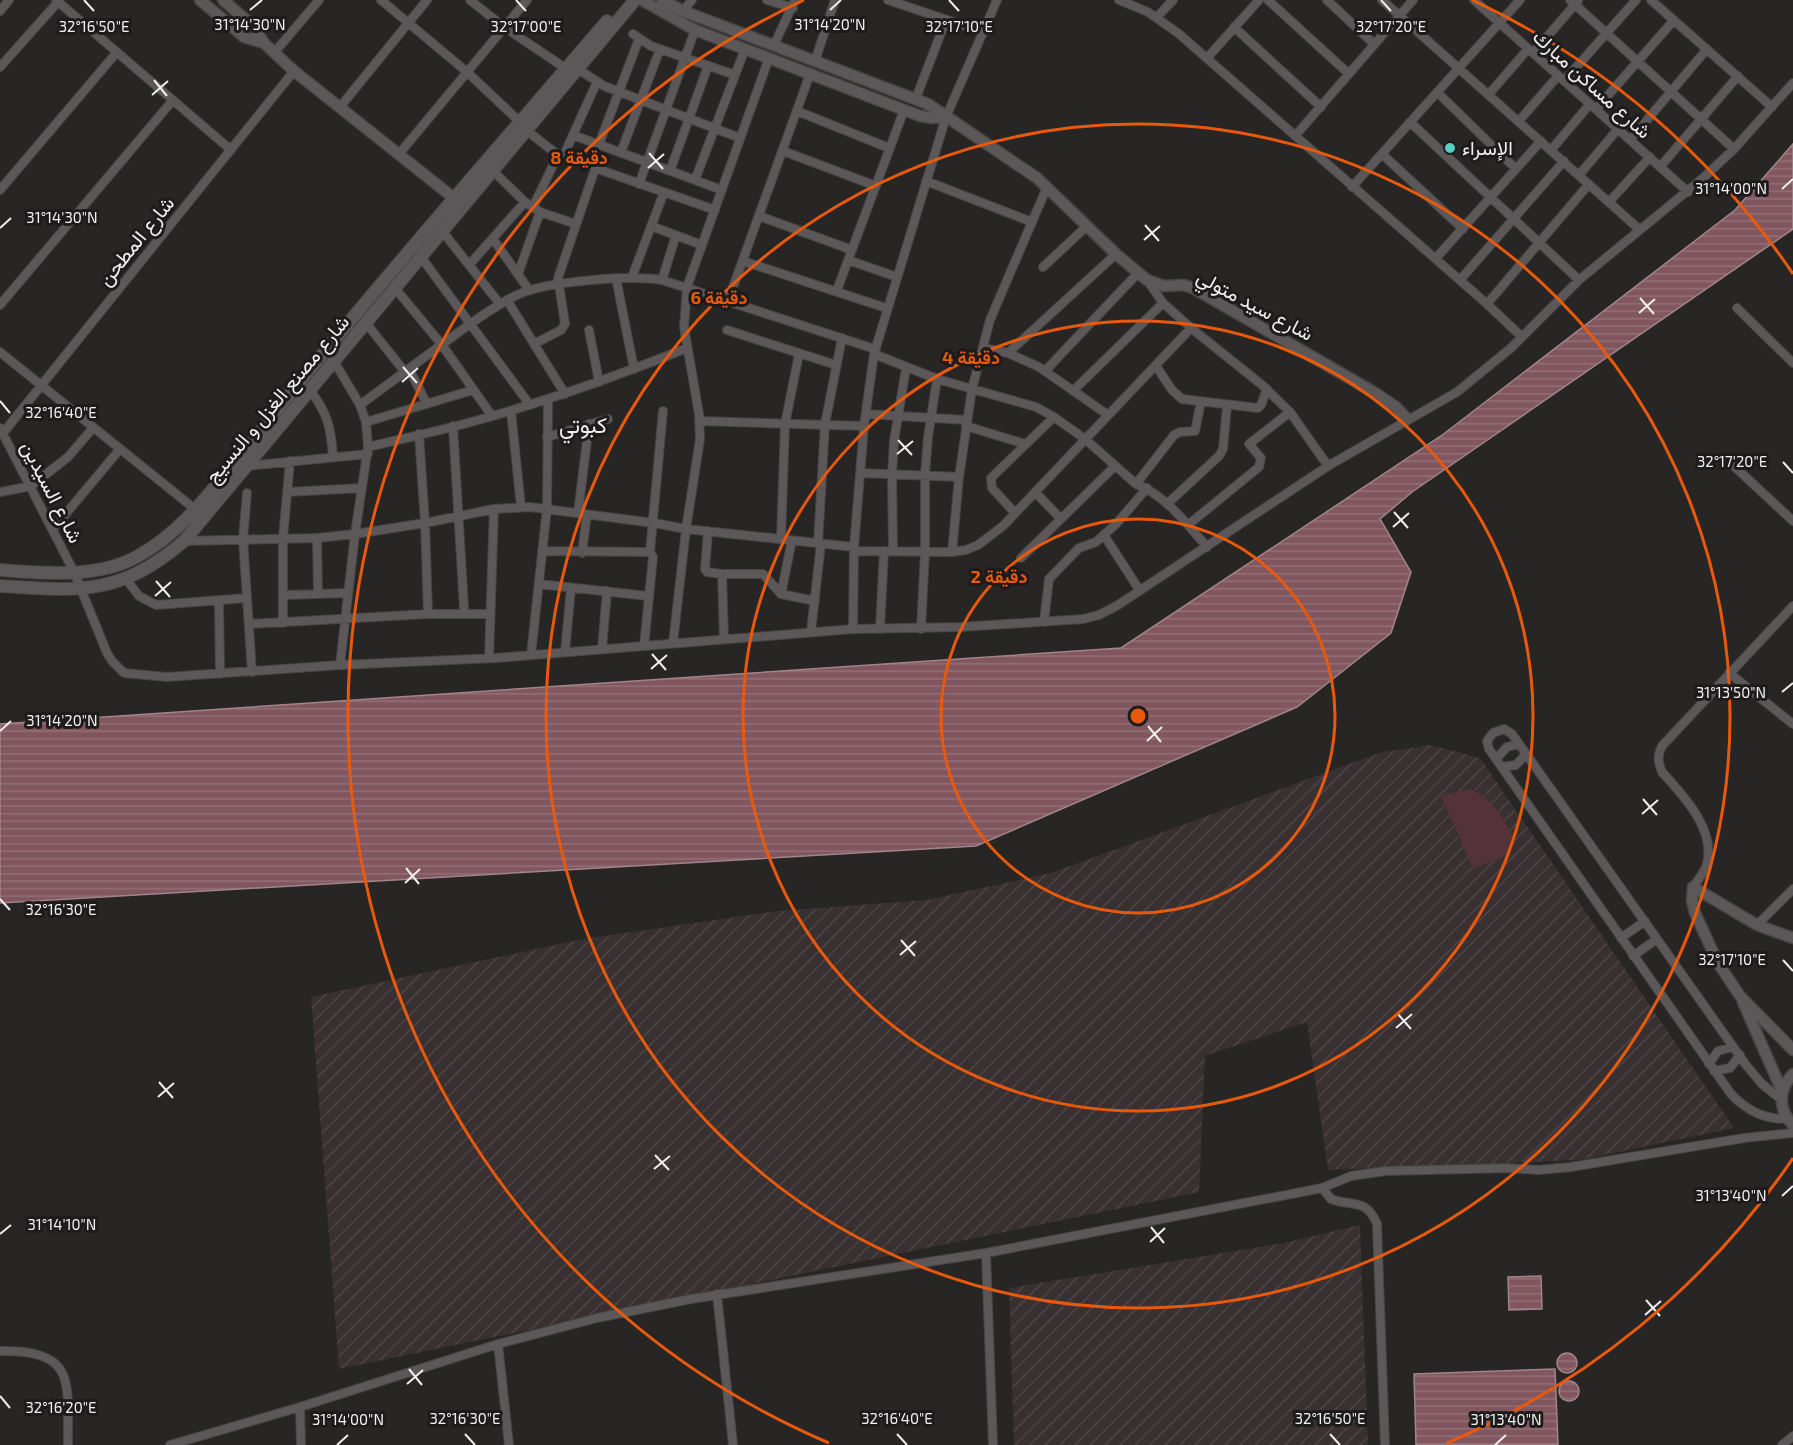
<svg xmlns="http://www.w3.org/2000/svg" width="1793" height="1445" viewBox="0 0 1793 1445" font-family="'Exo 2',Vazirmatn,sans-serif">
<defs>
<pattern id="industrial-furrows" width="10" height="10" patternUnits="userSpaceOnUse" patternTransform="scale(1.5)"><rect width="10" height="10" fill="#393031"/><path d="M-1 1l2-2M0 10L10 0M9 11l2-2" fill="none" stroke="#4c4445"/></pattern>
<pattern id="water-rules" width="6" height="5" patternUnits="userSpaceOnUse" patternTransform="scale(1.5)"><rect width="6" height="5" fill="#81565f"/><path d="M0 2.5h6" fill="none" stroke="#936f76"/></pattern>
</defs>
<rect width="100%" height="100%" fill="#282525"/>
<path fill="url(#industrial-furrows)" d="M1431,745L1480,758L1734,1128L1580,1160L1328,1170L1307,1022L1205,1056L1199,1192L339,1369L311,997L583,939L777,911L927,900L1051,873L1382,752Z
M1360,1225L1368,1445H1014L1009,1288L1284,1243Z"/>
<path fill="#543239" d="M1469,789C1491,795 1505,821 1515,840C1510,860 1489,862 1473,868L1441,796Z"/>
<path fill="url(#water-rules)" stroke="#a2848a" stroke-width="1.5" d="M1793,144V229L1412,492L1380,519L1411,572L1391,633L1297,707L976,846L0,903V724L1121,648L1441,436L1735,210Z
M1541,1276L1542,1309L1509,1310L1508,1277Z
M1557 1363a10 10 0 1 1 20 0a10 10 0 1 1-20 0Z
M1555,1369L1558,1445H1416L1414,1374Z
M1559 1391a10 10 0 1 1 20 0a10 10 0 1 1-20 0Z"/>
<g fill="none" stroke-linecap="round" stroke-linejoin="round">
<defs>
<path id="minor" d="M56,0L231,150
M381,0L467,72L521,123
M470,0L504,27L568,70
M767,0L793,8
M888,0L983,32
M1119,0L1148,12L1178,33L1487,304L1522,337
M1268,0L1349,74
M1327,0L1374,44
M1382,0L1640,230
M1474,0L1688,192
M1570,0L1734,149
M1651,0L1772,107
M0,11L9,0
M683,11L692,0
M1157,17L1173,0
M1234,27L1321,107
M633,34L651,46L735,75
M774,45L795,0
M274,53L319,0
M1533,53L1578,1
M1208,57L1259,0
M815,61L835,0
M0,67L58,2
M578,69L604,86L740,138
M1564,81L1636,0
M1437,92L1516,169
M1489,94L1528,49
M916,98L946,20
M340,107L427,0
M1596,109L1674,20
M797,111L889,148
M1519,121L1558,76
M1410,122L1579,280
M526,130L558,155L715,210
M573,135L722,190
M1295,136L1413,0
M1630,140L1707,49
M599,144L639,39
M1551,150L1590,104
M783,151L876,186
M621,152L660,49
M399,154L527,0
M1382,154L1463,229
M563,157L597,82
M1660,167L1738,76
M493,171L525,202L540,212L576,224
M670,171L708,66
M1579,175L1618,129
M695,180L745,49
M926,181L1032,222
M639,184L695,30
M1352,187L1520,0
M0,190L117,52
M1609,202L1650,157
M533,207L558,155
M759,216L852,250
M651,226L702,245
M442,231L500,304
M493,239L529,290
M421,257L530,405
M1436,258L1541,141
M848,260L897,277
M743,261L886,308
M469,265L525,202
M1043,267L1087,226
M518,274L540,212
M632,277L664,192
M616,278L634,369
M662,280L676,235
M1147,280L1163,303L1191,328L1262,385L1290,412L1328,466
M1460,280L1564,161
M395,288L442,345L492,416
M837,290L904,110
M507,300L565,394
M728,301L810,74
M1487,304L1589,184
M0,305L173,100
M1737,308L1793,363
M366,323L405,372
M589,330L599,382
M727,330L836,365
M534,344L561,330L565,324L558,278L595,169
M983,348L1008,353L1039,367L1108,415
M0,352L196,510
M1008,353L1116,254
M874,354L937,379L1036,407L1054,417L1085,439L1136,484C1165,495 1187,524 1207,547
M334,361L360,405L366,422L368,447L355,534L340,665
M1156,366L1172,390L1182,399L1258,408L1261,405L1267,389
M409,369L427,404
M1045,371L1138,273
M310,390C328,414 331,428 333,457
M1073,391L1163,303
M360,405C387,385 414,365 441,345C465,328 490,308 517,295C547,281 629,275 662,280L875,349
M511,411L521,507
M866,414L967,420
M699,421L864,426
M366,422L473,390
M453,426L464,608
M966,426L1025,444
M0,428L74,572L107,653L112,661L124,673L167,677L340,665L496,658L853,629L961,627L1083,619L1099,615L1118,605L1328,466L1457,392L1511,348L1579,280L1703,178L1734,149L1793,83
M3,433L294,71
M419,434L425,523L428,614
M547,437L608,419
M368,447C404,438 440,431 475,421C547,401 617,376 687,348
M246,466L368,454
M1735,467L1793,521
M860,473L959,477
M1136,484L1174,435L1180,432L1195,431L1201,402
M0,492L31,486L68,457L93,428
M287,492L362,488
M1035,492L1060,518
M247,493L243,539L252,672
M1167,504L1219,456L1223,449L1227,406
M578,513L589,424
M1015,513L992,488L991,478L1054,417
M1188,525L1259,467L1261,458L1249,444L1290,412
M53,529L120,449
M708,531L705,569L707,572L722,574H763L781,594L815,601
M1104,535L1140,591
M317,538L318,594
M781,539L785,424L799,354
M184,541L317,538L355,534L425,523L494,509L530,507L654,523L686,529L854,547
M818,543L825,424L842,338
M542,551L650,552
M854,551L952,552L966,550L978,545L1003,526L1191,328
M893,551L892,474L894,441L906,368
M952,552L959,477L972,389L990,320L1047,187
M582,553L587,514
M1021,558L1115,466
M722,574L724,639
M126,579L139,596L156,605L247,598
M539,584L648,596
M781,594L792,540
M283,595L348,593
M219,600L220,674
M1044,622L1049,579L1079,548L1096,542L1117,523L1147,488
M283,623V538L290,461
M249,624L428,614H489
M853,629L854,547L864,426L874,354L946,117L997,0
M880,629L884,551
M921,629L925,552V475L928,437L937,379
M811,632L821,543
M673,643L686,529L700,439L699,414L684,327L687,287L769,58
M644,646L653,557L650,552L663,411
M602,649L607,591
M565,652L571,588
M531,655L547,508L548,400
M489,658L494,509
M1729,673L1793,724
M1496,759L1507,747L1519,744
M1502,767L1516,765L1526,754
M1693,887C1697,881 1703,874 1706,867C1718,832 1684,796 1662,772C1658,762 1657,756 1662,746L1793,606
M1757,925L1793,889
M1621,938L1645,921
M1633,956L1657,939
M1709,1064L1718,1051L1733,1047
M1714,1071L1730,1068L1740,1055
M1781,1099L1762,1084L1746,1065L1512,734L1504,729L1493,733L1487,741L1489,749L1731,1094C1747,1111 1764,1119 1787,1119
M1322,1188L1331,1199C1351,1207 1366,1197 1377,1224L1385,1445
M986,1253L993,1445
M717,1294L733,1445
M498,1344L509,1445
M0,1351C78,1350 67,1383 68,1445
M300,1407L301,1445
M170,1445L300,1407L498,1344L597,1318L691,1299L986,1253L1322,1188L1351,1176L1385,1171L1507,1168L1538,1170L1571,1167L1744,1138L1793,1133
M1782,1445L1793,1436"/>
<path id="tertiary" d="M200,0L244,37L264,43
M223,0L253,26L264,43L294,71L455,199
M642,0L695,30L920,116L933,118L946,117
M662,0L683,11L928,104L1037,178L1116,254L1147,280L1164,286L1184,285L1193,288L1377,394L1396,407L1407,419
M1793,938L1757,925L1693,887L1692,900L1695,913L1718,963L1740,996L1793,1050
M1743,1002L1782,1091
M1793,1074C1778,1090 1778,1109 1793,1125"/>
<path id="secondary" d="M0,570C44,573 98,579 138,556C180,533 208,495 238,459C265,425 293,390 321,356C414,243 511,133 607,21
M0,586C79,591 120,596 184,541L635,0"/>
</defs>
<use href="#minor" stroke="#474444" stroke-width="10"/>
<use href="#tertiary" stroke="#474444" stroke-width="13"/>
<use href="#secondary" stroke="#474444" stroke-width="14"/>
<use href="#minor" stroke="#5c5859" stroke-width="8"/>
<use href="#tertiary" stroke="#5c5859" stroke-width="10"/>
<use href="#secondary" stroke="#5c5859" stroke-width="12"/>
</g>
<path fill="none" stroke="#f0eeee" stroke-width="2" d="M84,0L94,11M516,0L526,11M949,0L959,11M1381,0L1391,11M250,10L262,0M830,10L841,0M154,80L167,96M152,95L168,81M649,153L663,169M648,168L664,154M1782,189L1793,179M1145,225L1159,241M0,228L11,218M1144,240L1160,226M1640,298L1654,314M1639,313L1655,299M403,367L417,383M402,382L418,368M0,401L10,413M898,440L912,455M897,454L913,441M1783,462L1793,473M1394,512L1408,528M1393,527L1409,513M156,581L170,597M155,596L171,582M652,654L666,670M651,669L667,655M1782,692L1793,683M1148,726L1161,742M0,731L11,721M1147,741L1162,727M1643,799L1657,815M1642,814L1658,800M406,868L419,884M405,883L420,869M0,899L10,910M901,940L915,956M900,955L916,941M1783,960L1793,971M1397,1013L1411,1029M1396,1028L1412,1014M159,1082L173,1098M158,1097L174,1083M655,1155L669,1170M654,1169L670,1156M1782,1196L1793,1186M1151,1227L1164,1243M0,1234L11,1225M1150,1242L1165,1228M1646,1300L1660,1316M1645,1315L1661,1301M409,1369L422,1385M407,1384L423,1370M0,1396L10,1408M465,1434L475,1445M897,1434L907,1445M1330,1434L1340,1445M337,1445L348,1435M1495,1445L1506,1435"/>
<g fill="none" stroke="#e8590c" stroke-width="3">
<circle cx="1138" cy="716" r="197"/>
<circle cx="1138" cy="716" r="395"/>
<circle cx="1138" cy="716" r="592"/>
<path d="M1793 1158A790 790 0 0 1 1447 1443M829 1443A790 790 0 0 1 804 0M1472 0A790 790 0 0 1 1793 274"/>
</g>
<circle fill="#57cec2" stroke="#1e1b1c" stroke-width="2" cx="1450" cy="148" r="6"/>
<g text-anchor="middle" stroke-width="6" stroke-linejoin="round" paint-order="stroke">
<g font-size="20" fill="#f0eeee" stroke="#1e1b1c">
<text transform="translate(1592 84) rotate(42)" y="7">شارع مساكن مبارك</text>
<text transform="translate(136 241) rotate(-51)" y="7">شارع المطحن</text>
<text transform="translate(1255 305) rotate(28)" y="7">شارع سيد متولي</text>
<text transform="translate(277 399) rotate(-50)" y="7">شارع مصنع الغزل و النسيج</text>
<text transform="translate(52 492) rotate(63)" y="7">شارع السيدين</text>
</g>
<g font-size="20" fill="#f0eeee" stroke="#1e1b1c" text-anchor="start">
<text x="1462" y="155">الإسراء</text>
</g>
<g font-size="22" fill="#f0eeee" stroke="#1e1b1c">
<text x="583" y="433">كبوتي</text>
</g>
</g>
<g font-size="15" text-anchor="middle" fill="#f0eeee" stroke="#1e1b1c" stroke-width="6" stroke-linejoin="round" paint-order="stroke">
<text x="250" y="30">31°14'30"N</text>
<text x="830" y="30">31°14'20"N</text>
<text x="959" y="32">32°17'10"E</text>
<text x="94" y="32">32°16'50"E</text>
<text x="526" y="32">32°17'00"E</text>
<text x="1391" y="32">32°17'20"E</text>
<text x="1731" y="194">31°14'00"N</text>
<text x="62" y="223">31°14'30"N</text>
<text x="61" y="418">32°16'40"E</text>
<text x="1732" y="467">32°17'20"E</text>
<text x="1731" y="698">31°13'50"N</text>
<text x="62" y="726">31°14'20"N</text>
<text x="61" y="915">32°16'30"E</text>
<text x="1732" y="965">32°17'10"E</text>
<text x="1731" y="1201">31°13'40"N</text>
<text x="62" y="1230">31°14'10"N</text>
<text x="61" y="1413">32°16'20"E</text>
<text x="465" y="1424">32°16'30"E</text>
<text x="897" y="1424">32°16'40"E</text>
<text x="1330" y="1424">32°16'50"E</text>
<text x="348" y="1425">31°14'00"N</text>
<text x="1506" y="1425">31°13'40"N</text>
</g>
<circle cx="1138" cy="716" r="9" fill="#e8590c" stroke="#1e1b1c" stroke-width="3"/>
<g font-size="18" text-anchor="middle" font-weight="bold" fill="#e8590c" stroke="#1e1b1c" stroke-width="6" stroke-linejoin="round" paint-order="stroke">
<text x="579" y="164">8 دقيقة</text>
<text x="719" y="304">6 دقيقة</text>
<text x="971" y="364">4 دقيقة</text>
<text x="999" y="583">2 دقيقة</text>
</g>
</svg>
